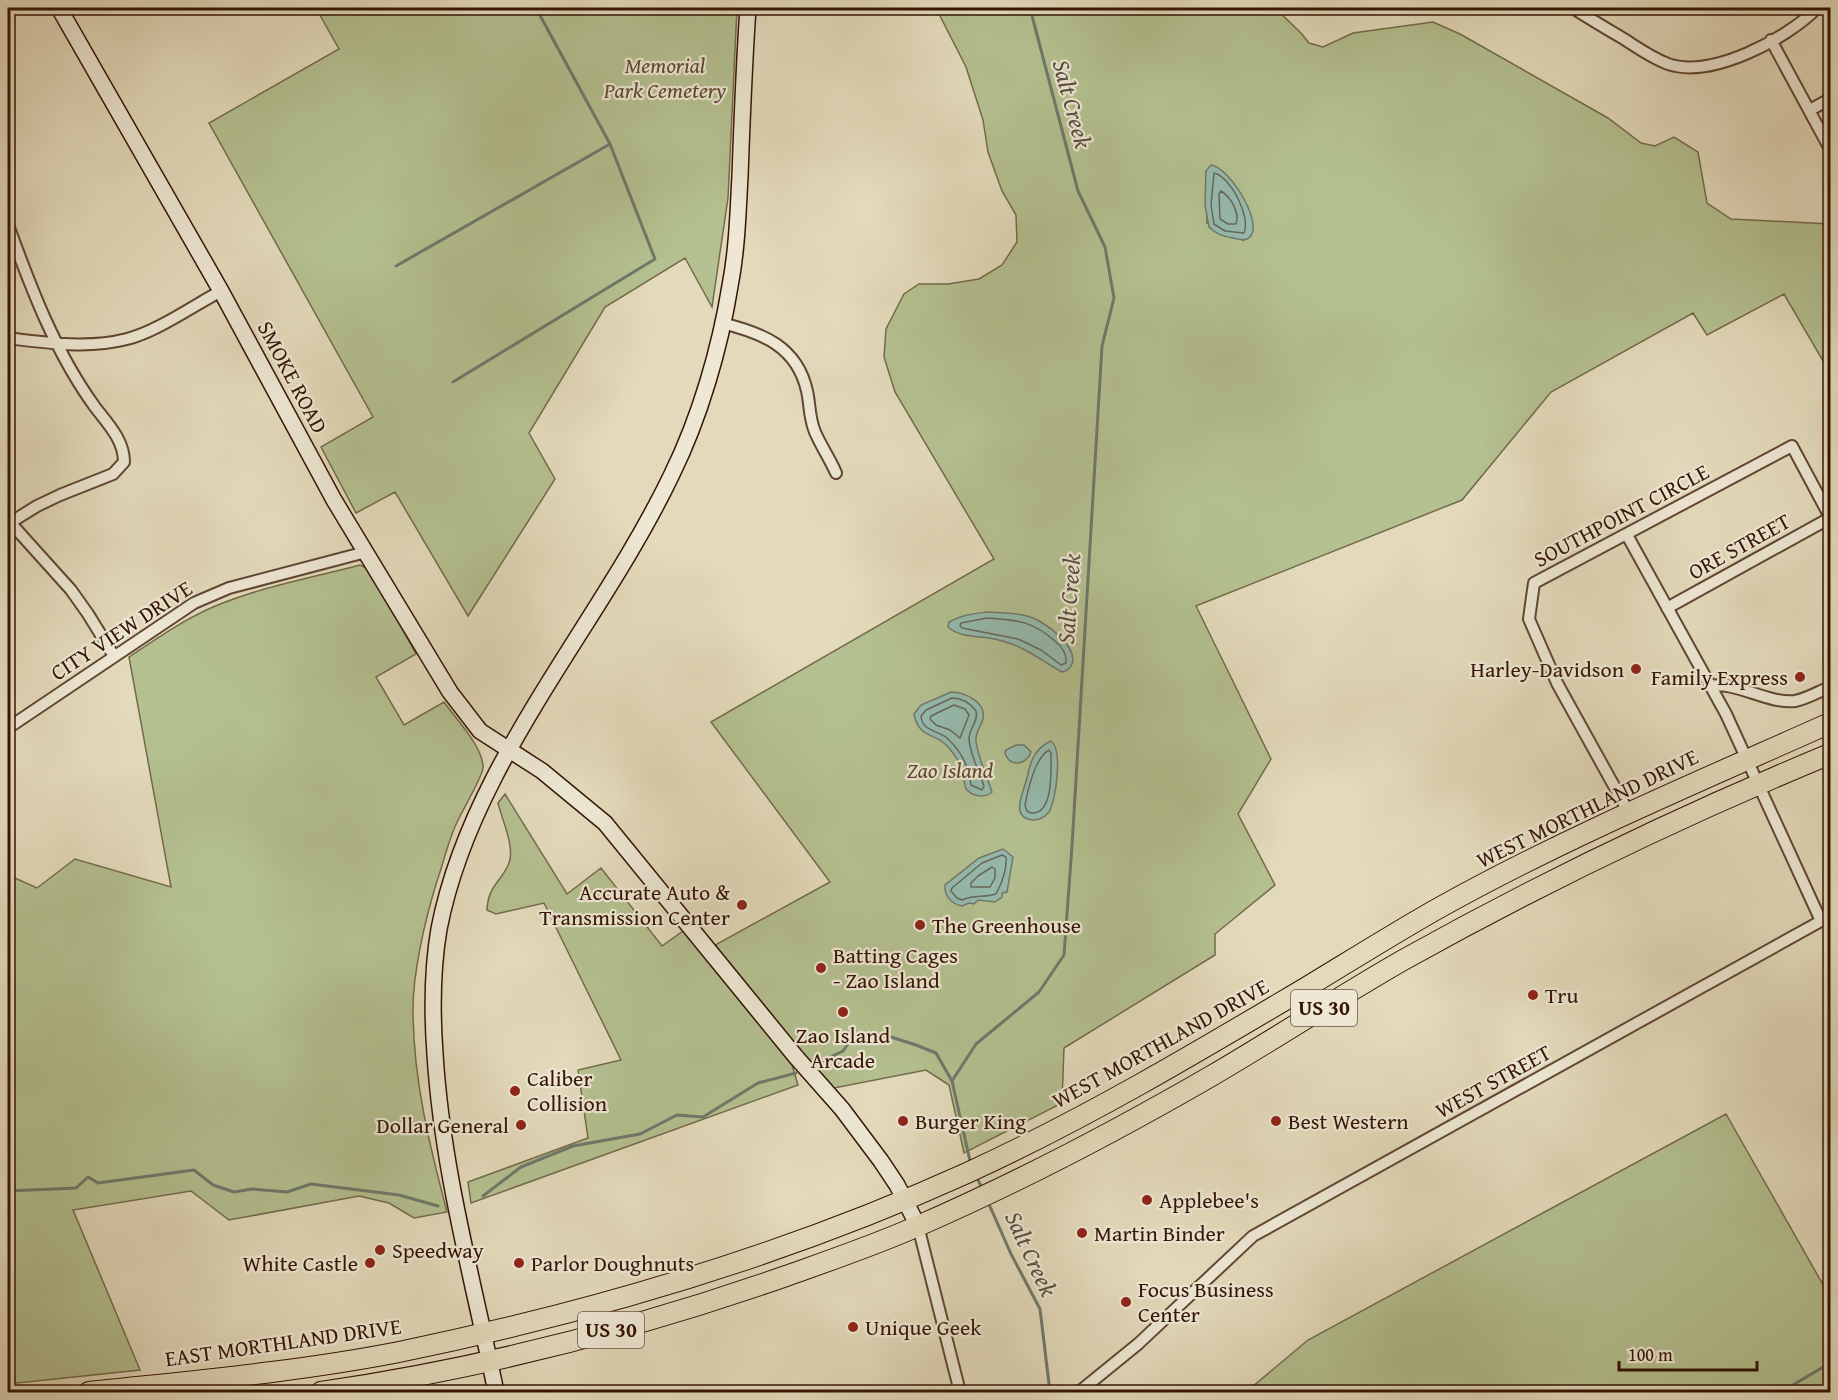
<svg xmlns="http://www.w3.org/2000/svg" width="1838" height="1400" viewBox="0 0 1838 1400" font-family="'Gentium Book Plus',serif">
<rect width="100%" height="100%" fill="#e3dabb"/>
<filter id="stains"><feTurbulence type="fractalNoise" baseFrequency=".00333" numOctaves="4"/><feColorMatrix values="0 0 0 0 .2 0 0 0 0 .09 0 0 0 0 .02 0 0 0 .5 -.17"/></filter>
<radialGradient id="worn" r=".72"><stop offset=".6" stop-color="#630" stop-opacity="0"/><stop offset="1" stop-color="#630" stop-opacity=".3"/></radialGradient>
<path fill="#b4c090" stroke="#746a4a" stroke-width="1.5" fill-rule="evenodd" d="M316,8H737L728,198L712,307L685,258L605,307L529,433L555,479L468,616L395,492L356,513L321,447L373,417L209,123L339,49Z
M936,8H1275L1301,33L1309,43L1323,47L1353,33L1433,22L1460,34L1608,118L1641,143L1655,146L1674,137L1698,152L1707,203L1731,219L1830,224V373L1784,294L1707,335L1693,313L1551,392L1462,500L1196,606L1271,759L1238,814L1275,885L1215,934V955L1064,1048L1062,1103L964,1153L949,1085L926,1070L829,1089L715,948L717,944L830,882L711,722L994,559L895,392L884,357L886,329L904,294L919,284H948L979,279L1002,265L1017,242L1016,215L1002,191L988,152L983,120L966,67ZM1206,171L1243,240L1207,223Z
M360,565L369,569L416,654L376,677L404,725L444,702C456,719 484,748 483,768C482,779 459,815 454,829C447,846 443,864 437,881C425,920 412,975 413,1015C414,1083 430,1147 447,1212L414,1218L389,1203L359,1196L229,1220L191,1191L73,1210L140,1370L8,1384V875L37,888L75,859L171,887L129,657C156,639 183,620 213,607C260,587 311,578 360,565Z
M505,794L567,894L601,868L662,946L683,931L792,1065L798,1085L471,1203L468,1182L588,1138L578,1070L621,1060L544,903L496,914L487,910C488,885 501,883 509,863C515,847 502,820 498,803Z
M1726,1114L1830,1297V1392H1246L1308,1340Z"/>
<path fill="#95bbaf" stroke="#6f786b" stroke-width="1.5" d="M1211,165C1230,167 1268,229 1247,239C1242,241 1238,239 1233,238C1224,237 1216,234 1209,227L1205,205L1206,171Z
M987,612C1001,613 1016,612 1030,617C1044,621 1078,646 1072,664C1070,669 1067,671 1062,672C1036,657 1020,643 989,638C975,636 959,637 948,627L949,622C961,615 973,614 987,612Z
M951,692C964,692 987,702 983,719C981,727 975,732 976,741C978,758 987,776 992,792C985,798 974,797 967,790C963,785 965,778 963,772C961,764 954,754 949,748C937,732 919,740 914,714L921,705Z
M1051,741C1063,750 1056,800 1049,812C1045,817 1039,820 1033,820C1009,818 1024,791 1027,778C1030,762 1035,748 1051,741Z
M1016,745H1024L1031,752C1026,765 1010,768 1005,753L1006,750Z
M1003,849L1013,857L1007,892L1002,893V897L995,902L978,900L974,904L969,903L962,906C952,904 944,896 945,885L979,858Z"/>
<g fill="none" stroke-linecap="round" stroke-linejoin="round">
<path stroke="#65685a" stroke-width="1.5" d="M1214,173C1231,177 1251,217 1244,233L1225,231L1214,224L1211,205Z
M1221,191C1231,197 1240,213 1236,224H1228L1220,219L1219,194Z
M987,618C1018,620 1033,621 1056,642C1063,648 1067,654 1066,663L1061,665L1041,650L1018,639L962,628L960,626L961,623Z
M952,698C962,698 970,703 976,711C979,721 969,728 969,739C970,754 979,772 984,786L982,790L971,785C969,768 961,751 948,739C939,730 922,732 921,716L926,710Z
M954,705L965,709L969,715L960,738L950,730L936,725L930,719L931,716Z
M1049,750L1051,753C1051,769 1054,815 1031,813L1027,811L1025,805C1028,789 1035,758 1049,750Z
M1002,855L1006,857C1007,870 1002,883 996,894C984,898 974,894 962,900L957,898L951,891L952,888L982,863Z
M992,867L995,869V878L990,887H971V883L978,876Z"/>
<path stroke="#6f786b" stroke-width="3" d="M396,266L610,144
M453,382L655,259L610,144L536,8
M820,1062L843,1051L854,1035L870,1033L891,1037L916,1045L936,1053L952,1081
M970,1161L952,1081L976,1044L1039,992L1064,955L1072,846L1102,346L1114,298L1105,247L1078,191L1030,8
M977,1178L981,1186
M8,1191L76,1188L88,1177L98,1183L194,1170L213,1185L234,1192L252,1189L287,1192L311,1184L399,1195L438,1206
M483,1196L521,1167L573,1146L640,1134L677,1115L703,1117L758,1083L796,1073
M988,1202L1011,1254L1040,1309L1050,1392
M1781,1392L1830,1363"/>
<defs>
<path id="street" d="M1573,8C1590,19 1607,29 1624,39C1638,48 1652,58 1668,64C1711,79 1787,39 1817,8
M1771,40L1830,149
M1810,110L1830,99
M8,225C31,288 55,352 95,407C108,424 124,440 124,462L113,474L60,495L37,506L8,524
M722,323C762,333 797,346 807,391C810,404 809,418 815,432C821,446 830,459 836,473
M8,338C47,343 88,349 127,339C156,332 193,306 221,291
M8,520L71,590L88,614L114,656
M1627,535L1726,714L1821,921
M1667,608L1830,518
M1710,686C1736,681 1767,704 1795,701C1806,699 1820,691 1830,687
M8,728L194,603L229,588L366,552
M1629,813L1557,683L1529,619L1534,583L1792,446L1830,517
M918,1226L960,1392
M1079,1392L1138,1344L1253,1236L1830,916"/>
<path id="secondary" d="M59,8L221,291L334,500L450,692L480,731L542,771L605,823L796,1057L842,1109L881,1161L897,1185L918,1226
M496,1392C473,1280 442,1169 435,1054C432,1013 432,970 439,929C471,763 600,625 672,474C700,417 720,348 730,286C737,250 738,213 740,176C742,120 744,64 748,8"/>
<path id="highway" d="M89,1392C192,1381 297,1372 399,1352C593,1312 786,1255 967,1173C1085,1119 1196,1053 1307,987C1350,961 1393,934 1437,909C1564,838 1698,782 1830,723
M321,1392C479,1369 635,1329 786,1276C831,1260 875,1245 918,1226C1019,1182 1118,1130 1213,1075C1278,1037 1340,996 1405,959C1543,882 1685,814 1830,754"/>
</defs>
<use href="#street" stroke="#604632" stroke-width="14"/>
<use href="#secondary" stroke="#351405" stroke-width="18"/>
<use href="#highway" stroke="#351405" stroke-width="22"/>
<use href="#street" stroke="#ede7d3" stroke-width="10"/>
<use href="#secondary" stroke="#ede7d3" stroke-width="15"/>
<use href="#highway" stroke="#e3dabb" stroke-width="20"/>
</g>
<g fill="#8f2418" stroke="#ede7d3" stroke-width="2">
<circle cx="1636" cy="669" r="6"/>
<circle cx="1800" cy="677" r="6"/>
<circle cx="742" cy="905" r="6"/>
<circle cx="920" cy="925" r="6"/>
<circle cx="821" cy="968" r="6"/>
<circle cx="1533" cy="995" r="6"/>
<circle cx="843" cy="1012" r="6"/>
<circle cx="515" cy="1091" r="6"/>
<circle cx="903" cy="1121" r="6"/>
<circle cx="1276" cy="1121" r="6"/>
<circle cx="521" cy="1125" r="6"/>
<circle cx="1147" cy="1200" r="6"/>
<circle cx="1082" cy="1233" r="6"/>
<circle cx="380" cy="1250" r="6"/>
<circle cx="370" cy="1263" r="6"/>
<circle cx="519" cy="1263" r="6"/>
<circle cx="1126" cy="1302" r="6"/>
<circle cx="853" cy="1327" r="6"/>
</g>
<g text-anchor="middle" stroke-width="4.5" stroke-linejoin="round" paint-order="stroke">
<g fill="#ede7d3" stroke="#6c5343" stroke-width="1.5">
<rect x="1291" y="990" width="66" height="36" rx="4.5"/>
<rect x="578" y="1312" width="66" height="36" rx="4.5"/>
</g>
<g font-size="21" font-weight="bold" fill="#351405">
<text x="1324" y="1015">US 30</text>
<text x="611" y="1337">US 30</text>
</g>
<g font-size="22" font-style="italic" fill="#5b482f" stroke="#ede7d3">
<text x="665" y="73">Memorial<tspan x="665" dy="25">Park Cemetery</tspan></text>
<text x="950" y="778">Zao Island</text>
</g>
<g font-size="22" fill="#351405" stroke="#ede7d3">
<text transform="translate(293 377) rotate(62)" y="8">SMOKE ROAD</text>
<text transform="translate(1621 515) rotate(-28)" y="8">SOUTHPOINT CIRCLE</text>
<text transform="translate(1739 546) rotate(-29)" y="8">ORE STREET</text>
<text transform="translate(121 630) rotate(-33)" y="8">CITY VIEW DRIVE</text>
<text transform="translate(1587 808) rotate(-26)" y="8">WEST MORTHLAND DRIVE</text>
<text transform="translate(1160 1043) rotate(-29)" y="8">WEST MORTHLAND DRIVE</text>
<text transform="translate(1493 1081) rotate(-29)" y="8">WEST STREET</text>
<text transform="translate(283 1342) rotate(-8)" y="8">EAST MORTHLAND DRIVE</text>
</g>
<g font-size="22" fill="#351405" stroke="#ede7d3" text-anchor="start">
<text x="1624" y="677" text-anchor="end">Harley-Davidson</text>
<text x="1788" y="685" text-anchor="end">Family Express</text>
<text x="730" y="900" text-anchor="end">Accurate Auto &amp;<tspan x="730" dy="25">Transmission Center</tspan></text>
<text x="932" y="933">The Greenhouse</text>
<text x="833" y="963">Batting Cages<tspan x="833" dy="25">- Zao Island</tspan></text>
<text x="1545" y="1003">Tru</text>
<text x="843" y="1043" text-anchor="middle">Zao Island<tspan x="843" dy="25">Arcade</tspan></text>
<text x="527" y="1086">Caliber<tspan x="527" dy="25">Collision</tspan></text>
<text x="915" y="1129">Burger King</text>
<text x="1288" y="1129">Best Western</text>
<text x="509" y="1133" text-anchor="end">Dollar General</text>
<text x="1159" y="1208">Applebee's</text>
<text x="1094" y="1241">Martin Binder</text>
<text x="392" y="1258">Speedway</text>
<text x="358" y="1271" text-anchor="end">White Castle</text>
<text x="531" y="1271">Parlor Doughnuts</text>
<text x="1138" y="1297">Focus Business<tspan x="1138" dy="25">Center</tspan></text>
<text x="865" y="1335">Unique Geek</text>
</g>
<g font-size="24" font-style="italic" fill="#574e40" stroke="#ede7d3">
<text transform="translate(1072 104) rotate(75)" y="8">Salt Creek</text>
<text transform="translate(1069 599) rotate(-86)" y="8">Salt Creek</text>
<text transform="translate(1031 1254) rotate(65)" y="8">Salt Creek</text>
</g>
</g>
<rect width="1838" height="1400" fill="none" stroke="#e3dabb" stroke-width="30"/>
<rect x="9" y="9" width="1820" height="1382" fill="none" stroke="#351405" stroke-width="3"/>
<rect x="15" y="15" width="1808" height="1370" fill="none" stroke="#351405" stroke-width="1.5"/>
<path d="M1619 1361v9h138v-9" fill="none" stroke="#351405" stroke-width="3"/>
<text x="1628" y="1361" font-size="18" fill="#351405" stroke="#ede7d3" stroke-width="4.5" paint-order="stroke">100 m</text>
<rect width="100%" height="100%" filter="url(#stains)"/>
<rect width="100%" height="100%" fill="url(#worn)"/>
</svg>
